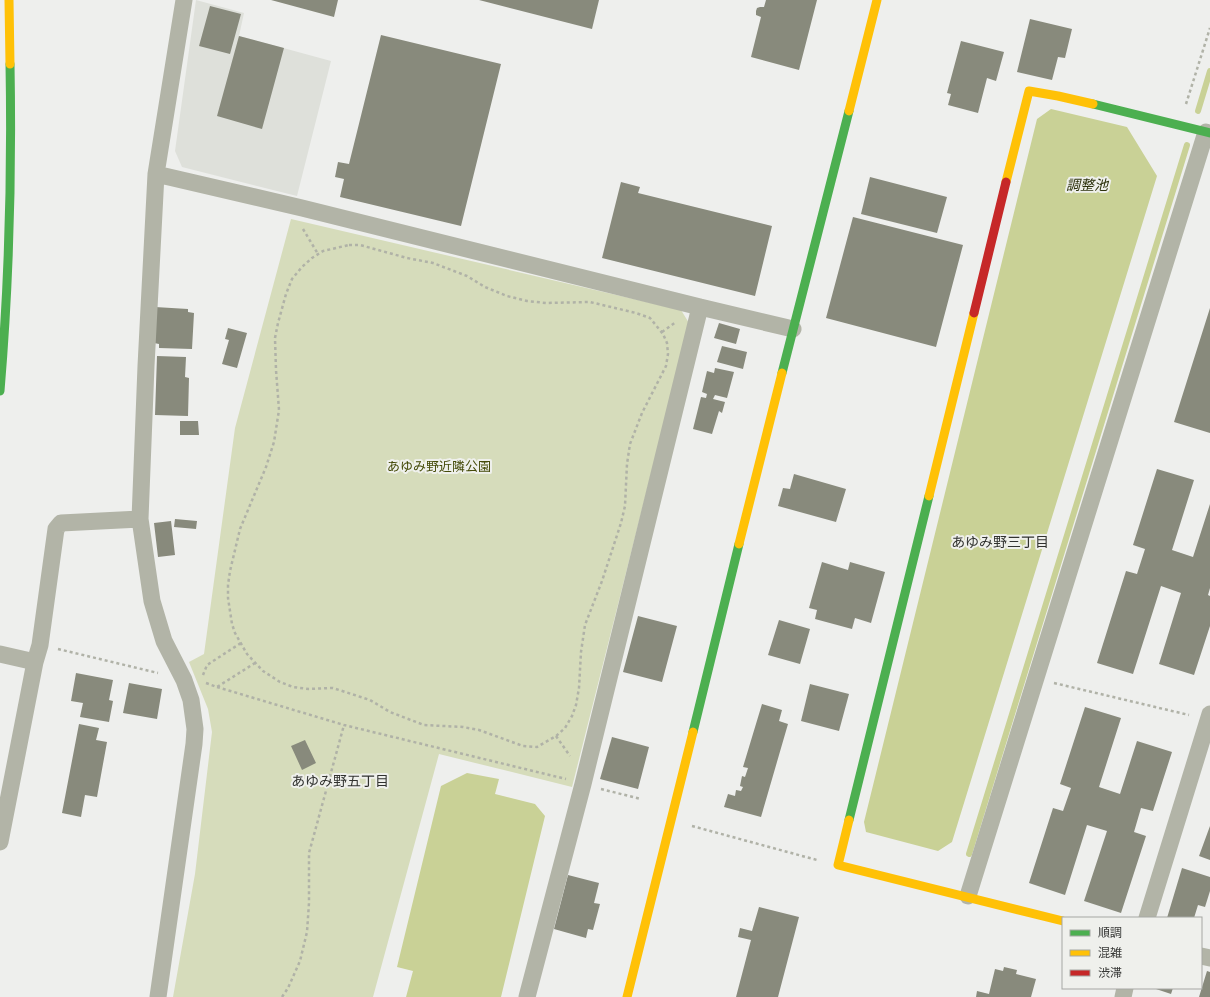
<svg xmlns="http://www.w3.org/2000/svg" width="1210" height="997" viewBox="0 0 1210 997" font-family="'Fira Sans Condensed','Noto Sans JP',sans-serif">
<rect width="100%" height="100%" fill="#eeefed"/>
<path fill="#dee0da" d="M196,0L244,13L239,36L331,61L297,196L182,167L175,151Z"/>
<path fill="#d6dcbb" d="M291,219L681,310L689,323L572,787L439,754L373,997H173L195,874L212,732L208,709L189,662L204,654L235,428Z"/>
<path fill="#c9d196" d="M1051,109L1127,127L1157,176L952,842L938,851L866,832L864,822L1037,119Z
M467,773L499,779L495,794L535,804L545,816L501,997H406L413,971L397,967L441,786Z"/>
<g fill="none" stroke-linecap="round" stroke-linejoin="round">
<path stroke="#c9d196" stroke-width="6" d="M1198,111L1210,71
M969,854L1187,145"/>
</g>
<path fill="#888a7c" d="M271,0H338L334,17Z
M479,0H599L592,29Z
M766,0H817L799,70L751,57L761,17L756,15V11L757,8L760,7H764Z
M210,6L241,14L230,54L199,46Z
M1030,19L1072,29L1065,58L1058,57L1052,80L1017,72Z
M381,35L501,64L461,226L340,197L344,179L335,177L338,162L349,164Z
M239,36L284,48L262,129L217,116Z
M961,41L1004,52L996,81L987,78L978,113L948,105L951,94L947,93Z
M870,177L947,197L937,233L861,214Z
M621,182L640,187L638,193L772,226L755,296L602,258Z
M853,217L963,245L936,347L826,318Z
M155,307L188,309V312L194,313L192,349L159,348V344L154,343Z
M1210,308V433L1174,422Z
M719,323L740,329L736,344L714,338Z
M228,328L247,333L237,368L222,364L229,340L225,339Z
M722,346L747,352L743,369L717,362Z
M157,356L186,357L185,377L189,378L188,416L155,415Z
M715,368L734,372L727,398L715,395L713,399L725,402L722,413L719,411L712,434L693,429L701,397L706,398L707,394L702,392L707,371L714,373Z
M180,421H198L199,435H180Z
M1157,469L1194,480L1172,550L1193,557L1210,504V588L1208,595L1210,596V626L1194,675L1159,664L1181,593L1161,586L1133,674L1097,663L1126,571L1137,574L1145,549L1133,545Z
M794,474L846,489L836,522L778,506L783,488L790,489Z
M175,519L197,521L196,529L174,527Z
M171,521L175,555L158,557L154,523Z
M822,562L848,570L850,562L885,572L871,623L855,618L852,629L815,619L817,610L809,608Z
M638,616L677,626L662,682L623,672Z
M779,620L810,629L800,664L768,655Z
M76,673L113,680L109,700L113,701L109,722L80,717L83,703L71,701Z
M129,683L162,689L157,719L123,713Z
M810,684L849,694L839,731L801,721Z
M762,704L782,710L779,721L788,724L761,817L724,807L728,794L735,796L736,790L741,791L743,787L740,786L742,776L745,777L748,768L743,767Z
M1085,707L1121,718L1099,787L1120,794L1137,741L1172,752L1153,811L1141,808L1134,832L1146,836L1121,913L1084,901L1107,831L1087,825L1065,895L1029,883L1053,808L1063,811L1071,788L1060,784Z
M79,724L99,728L96,740L107,742L97,797L85,795L81,817L62,813Z
M612,737L649,747L638,789L600,779Z
M305,740L316,763L302,770L291,746Z
M1210,826V860L1199,856Z
M1182,868L1210,877V891L1205,907L1198,905L1194,918H1167Z
M568,875L599,883L594,903L600,904L593,930L588,929L586,938L554,929Z
M759,907L799,917L778,997H736L751,940L738,937L740,928L752,931Z
M1004,967L1017,970L1016,974L1036,979L1031,997H976L977,991L989,994L995,969L1003,971Z
M1207,971L1210,972V997H1199Z
M1153,988H1173L1171,994Z"/>
<g fill="none" stroke-linecap="round" stroke-linejoin="round">
<path stroke="#b0b2a7" stroke-width="2.5" stroke-dasharray="3 3" stroke-linecap="butt" d="M1186,104L1210,28
M303,229L318,254
M349,245H360L407,258L433,263L467,276L485,287L507,296L527,301L546,303L590,302L636,313L650,318L663,334L667,343L668,354L666,366L642,413L630,444L627,464L625,506L621,523L602,581L585,625L581,652L579,688L576,705L572,716L565,728L556,736L537,747L523,746L479,730L463,727L424,725L390,712L370,700L333,688L309,689L293,687L280,682L263,671L247,654L235,633L232,624L228,598V585L230,571L240,529L266,467L274,442L279,410L276,370L275,338L278,323L286,294L292,279L302,267L312,258L323,251Z
M662,332L676,322
M58,649L158,673
M203,675L207,665L241,643
M206,683L217,687L255,663
M1054,683L1189,715
M217,687L344,725L566,779
M556,736L570,756
M601,789L641,799
M692,826L817,860
M282,997L288,988L300,961L307,932L309,903V853L344,725"/>
<path stroke="#b2b4a7" stroke-width="17" d="M156,174L302,208L700,307
M0,654L35,662
M0,842L35,662L40,645L56,529L61,523L140,519
M968,896L1206,132
M1147,918L1210,714
M1201,956L1210,958
M158,997L194,744L195,729L191,700L184,680L164,641L152,601L140,519L146,366L156,174L184,0
M527,997L583,784L700,307L793,329
M1123,997L1125,988"/>
<path stroke="#4caf50" stroke-width="9" d="M1093,104L1210,133
M782,373L849,111
M0,391C9,283 12,173 10,64
M693,732L739,544
M849,820L929,496"/>
<path stroke="#ffc107" stroke-width="9" d="M9,0L10,64
M849,111L877,0
M1006,182L1029,91L1058,96L1093,104
M929,496L974,313
M739,544L782,373
M849,820L838,865L1063,921
M627,997L693,732"/>
<path stroke="#c62828" stroke-width="9" d="M974,313L1006,182"/>
</g>
<g text-anchor="middle" stroke-width="4" stroke-linejoin="round" paint-order="stroke">
<g font-size="13" fill="#444a08" stroke="#eff0ec">
<text x="439" y="471">あゆみ野近隣公園</text>
</g>
<g font-size="14" font-style="italic" fill="#2d320d" stroke="#eff0ec">
<text x="1087" y="190">調整池</text>
</g>
<g font-size="14" fill="#31322f" stroke="#eff0ec">
<text x="1000" y="547">あゆみ野三丁目</text>
<text x="340" y="786">あゆみ野五丁目</text>
</g>
</g>
<rect x="1062" y="917" width="140" height="72" fill="#eff0ec" stroke="#a6a7a4"/>
<rect x="1070" y="930" width="20" height="6" fill="#4caf50" stroke="#a6a7a4"/>
<text x="1098" y="937" font-size="12" fill="#383937">順調</text>
<rect x="1070" y="950" width="20" height="6" fill="#ffc107" stroke="#a6a7a4"/>
<text x="1098" y="957" font-size="12" fill="#383937">混雑</text>
<rect x="1070" y="970" width="20" height="6" fill="#c62828" stroke="#a6a7a4"/>
<text x="1098" y="977" font-size="12" fill="#383937">渋滞</text>
</svg>
